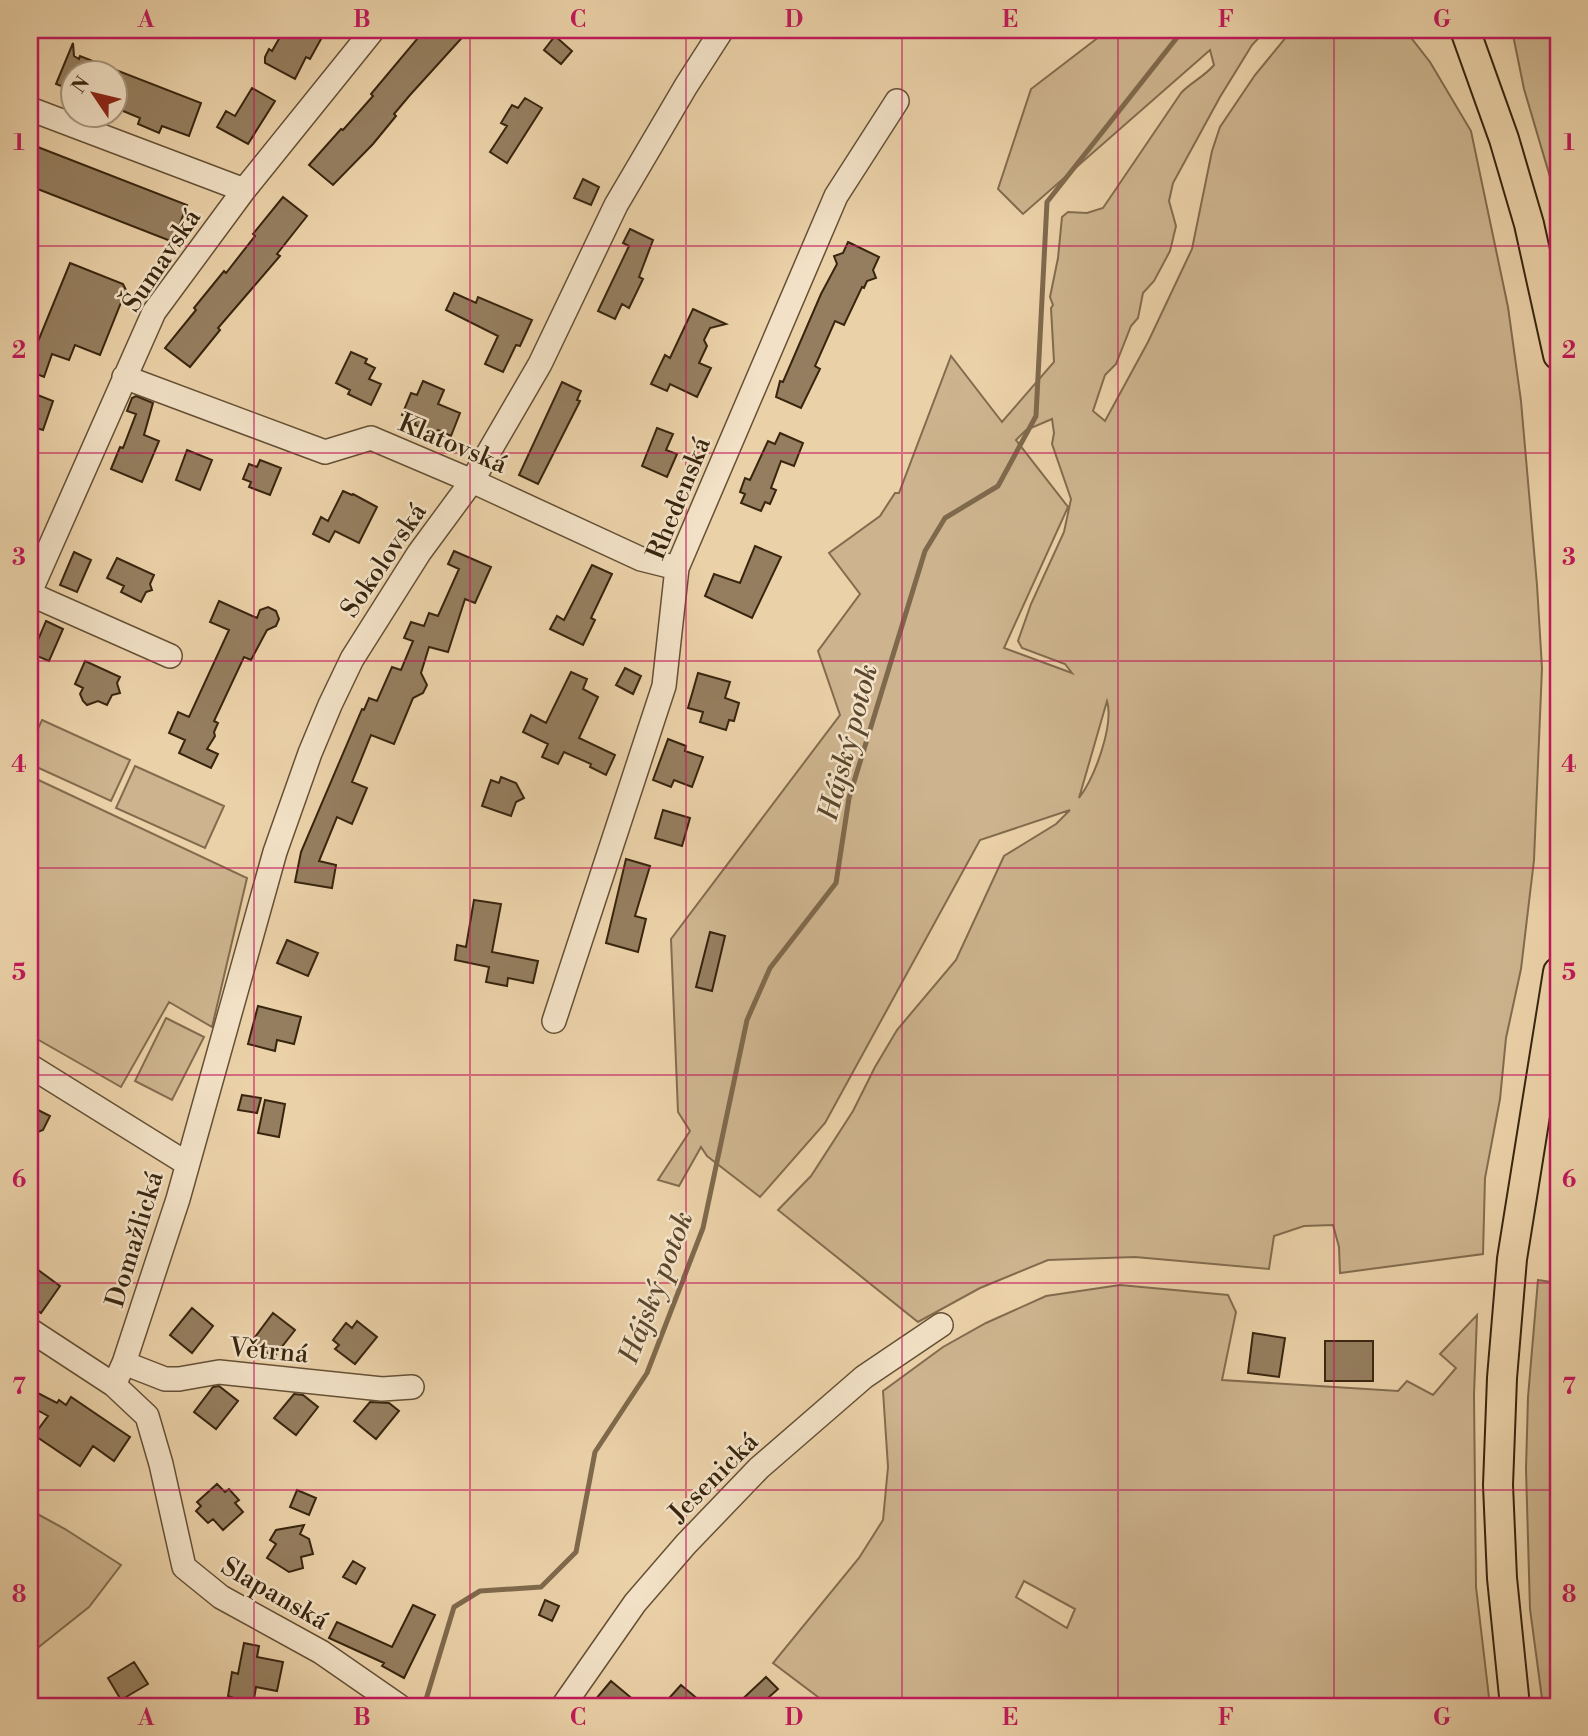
<svg xmlns="http://www.w3.org/2000/svg" width="1588" height="1736" viewBox="0 0 1588 1736" font-family="'Libre Bodoni',serif">
<rect width="100%" height="100%" fill="#ebd1a8"/>
<filter id="stains"><feTurbulence type="fractalNoise" baseFrequency=".00286" numOctaves="4"/><feColorMatrix values="0 0 0 0 .2 0 0 0 0 .09 0 0 0 0 .02 0 0 0 .5 -.17"/></filter>
<radialGradient id="worn" r=".72"><stop offset=".6" stop-color="#630" stop-opacity="0"/><stop offset="1" stop-color="#630" stop-opacity=".3"/></radialGradient>
<path fill="#cdb48e" stroke="#826c4e" stroke-width="2" fill-rule="evenodd" d="M1108,30H1266L1252,45L1220,97L1173,183L1169,201L1176,226L1170,251L1154,281L1143,293L1138,318L1131,326L1116,364L1105,375L1093,411L1105,421L1148,342L1192,249L1212,151L1220,127L1255,75L1292,30H1405L1430,62L1471,131L1508,307L1521,401L1537,585L1542,668L1534,860L1521,969L1506,1038L1500,1099L1485,1178L1483,1254L1340,1273L1339,1247L1333,1225L1304,1226L1274,1236L1269,1269L1135,1257L1048,1260L980,1288L918,1322L778,1210L811,1176L853,1111L875,1067L897,1030L956,960L1004,856L1056,824L1070,810L980,840L825,1123L760,1197L707,1156L701,1147L679,1186L658,1180L690,1131L678,1112L671,939L840,715L818,651L860,594L829,553L880,516L895,493H899L951,356L1002,422L1054,362L1051,308L1053,305L1050,297L1058,258L1062,217L1068,212L1087,213L1103,208L1181,93C1191,82 1204,77 1214,65L1210,50L1023,214L998,189L1031,89ZM1052,419L1054,433L1052,444L1071,499L1064,532L1031,604L1018,641L1022,648L1065,664L1072,673L1004,648L1068,507L1016,440L1026,430ZM1107,701C1114,725 1095,777 1079,798Z
M1512,30H1558V204L1524,89Z
M42,720L130,760L111,801L30,764V746Z
M135,766L224,806L205,848L116,808Z
M30,776L247,878L212,1027L169,1002L121,1087L30,1035Z
M166,1018L204,1037L172,1100L135,1081Z
M1538,1280L1558,1283V1706H1543L1530,1609L1526,1469L1528,1397Z
M1120,1285L1228,1295L1236,1312L1222,1380L1398,1391L1407,1381L1433,1395L1456,1368L1440,1354L1477,1315L1474,1395L1476,1587L1490,1706H830L773,1663L859,1558L883,1520L888,1467L883,1391L943,1347L986,1323L1046,1296ZM1024,1581L1075,1609L1067,1628L1016,1597Z
M30,1510L65,1529L121,1565L89,1607L30,1654Z"/>
<g fill="none" stroke-linecap="round" stroke-linejoin="round">
<path stroke="#7f694c" stroke-width="5" d="M424,1706L454,1607L480,1591L541,1587L576,1552L595,1452L647,1373L703,1228L747,1020L770,968L836,883L849,798L925,551L945,518L998,486L1036,416L1047,202L1183,30"/>
</g>
<path fill="#957e5f" stroke="#38250f" stroke-width="2" d="M284,30H326L310,59L306,57L295,79L265,63V57L269,49L272,51Z
M408,30H469L410,95L394,114L396,116L373,144L333,185L309,165L341,129L343,130L373,96L371,94L418,38Z
M555,36L572,51L561,64L544,50Z
M73,43L74,56L79,59L80,56L201,103L189,136L162,126L159,133L138,124L140,118L116,108V74H74V91L56,84Z
M252,88L275,101L248,144L217,127L226,111L235,116Z
M525,98L542,108L507,163L490,152L507,126L501,123L512,105L518,108Z
M30,144L187,205L173,242L30,186Z
M583,179L599,187L591,205L574,198Z
M283,197L307,216L277,254L280,256L218,328L220,330L190,367L165,348L196,310L194,308L224,271L226,273L255,236L253,234Z
M630,229L653,240L639,277L643,279L629,308L622,304L615,319L598,311L629,246L623,243Z
M848,242L879,257L873,270L876,278L867,281L864,288L862,287L844,325L835,321L815,366L820,369L801,408L776,397L780,381L783,382L821,294L837,264L834,256L843,253Z
M70,263L123,284L126,290L100,355L75,345L69,360L52,354L44,377L30,371V361Z
M454,293L476,303L478,297L532,320L520,346L516,345L503,372L485,364L498,336L446,310Z
M693,309L726,324L710,328L704,340L707,346L699,363L711,368L697,397L670,384L667,391L651,384L665,355L670,358Z
M351,352L367,359L365,363L375,368L369,379L381,384L371,405L348,394L350,390L336,383Z
M423,381L444,390L438,404L460,413L451,436L438,430L436,434L415,425L416,421L402,415L411,393L417,395Z
M562,382L581,391L577,400L580,401L538,484L519,475Z
M30,392L53,401L43,430L30,426Z
M136,396L153,403L144,435L159,441L142,482L111,469L120,447L123,448L136,414L127,411L132,398Z
M657,428L673,434L666,450L677,454L667,477L642,466Z
M780,433L803,443L794,466L781,461L771,488L776,490L770,504L765,502L761,511L741,503L745,494L740,492L745,478L750,480L768,441L775,444Z
M187,450L212,460L200,490L176,480Z
M260,460L281,468L270,495L249,487L251,482L243,479L249,464L257,467Z
M343,491L352,495L353,494L377,507L359,543L335,531L329,542L313,534L321,517L328,521Z
M755,546L781,557L752,618L705,596L714,574L740,583Z
M454,551L491,567L475,603L465,599L448,652L429,647L421,673L427,685L423,693L413,698L394,744L371,735L352,782L367,788L352,824L337,817L319,861L336,865L332,888L295,882L301,852L362,709L364,710L369,698L377,701L392,667L401,670L413,641L404,638L411,622L424,626L429,613L438,616L459,569L448,564Z
M74,552L91,560L77,592L60,585Z
M117,558L154,575L150,584L152,590L146,592L141,602L121,592L124,586L107,578Z
M592,565L612,574L591,618L595,620L583,645L550,629L557,616L564,620Z
M219,601L257,618L260,610L268,607L276,611L279,619L276,626L267,630L251,660L244,657L214,721L218,723L214,732L215,736L207,749L218,754L211,768L179,753L185,740L169,733L178,712L189,717L229,630L210,622Z
M46,621L63,629L49,661L32,654Z
M85,661L120,677L117,683L120,693L112,695L107,705L98,701L87,705L83,701L80,694L83,688L75,684Z
M625,668L641,676L633,694L616,685Z
M571,672L587,679L583,689L598,697L579,738L615,755L606,775L590,767L591,764L564,752L558,764L542,757L548,744L523,732L531,715L546,723Z
M698,673L730,682L725,698L739,703L734,721L729,720L726,730L700,722L703,712L688,708Z
M668,739L686,746L685,751L703,757L692,787L674,780L671,787L653,780Z
M501,777L516,783L524,798L516,802L511,816L482,806L491,780L499,783Z
M663,810L690,818L682,846L655,838Z
M626,859L650,866L635,916L646,919L638,952L606,943Z
M474,900L501,904L492,952L538,961L533,983L508,978L507,986L486,982L489,967L455,960L457,945L466,947Z
M710,932L725,936L712,991L696,987Z
M287,940L318,953L308,976L277,963Z
M258,1006L301,1017L294,1044L277,1040L275,1051L248,1044Z
M242,1095L261,1098L257,1113L238,1110Z
M265,1100L285,1104L279,1137L258,1133Z
M30,1106L50,1116L43,1130L30,1135Z
M30,1264L60,1286L41,1313L30,1305Z
M192,1308L213,1326L192,1353L170,1335Z
M273,1313L295,1330L273,1358L252,1341Z
M357,1321L377,1337L355,1364L335,1349L339,1345L333,1340L346,1323L352,1328Z
M1253,1333L1285,1338L1279,1377L1248,1373Z
M1325,1341H1373V1381H1325Z
M219,1386L238,1401L216,1429L194,1412L213,1387Z
M30,1389L57,1403L59,1400L66,1405L71,1397L130,1437L114,1461L93,1446L80,1466L34,1435L48,1416L30,1406Z
M294,1394L303,1395L318,1407L296,1435L274,1418Z
M370,1402L389,1403L399,1411L376,1439L354,1421Z
M217,1484L225,1492L229,1489L239,1500L235,1503L243,1512L223,1530L213,1519L208,1523L196,1511L201,1506L197,1502Z
M297,1490L316,1498L309,1515L290,1507Z
M304,1525L300,1534L309,1539L313,1554L301,1557L303,1568L289,1572L267,1558L276,1544L270,1540L276,1530Z
M353,1561L365,1568L356,1584L343,1577Z
M545,1600L559,1606L552,1621L539,1615Z
M413,1605L435,1615L404,1678L382,1666L384,1663L329,1638L337,1622L392,1647Z
M244,1643L259,1646L257,1657L283,1662L277,1691L256,1687L253,1705L228,1696L232,1672L238,1674Z
M134,1662L148,1684L121,1700L108,1678Z
M766,1677L778,1689L759,1706H735Z
M611,1681L641,1706H590Z
M681,1685L706,1706H662Z"/>
<g fill="none" stroke-linecap="round" stroke-linejoin="round">
<defs>
<path id="minor" d="M30,109L244,190
M124,377L325,452L371,438L472,481L641,559L677,568
M30,592L154,312L244,190L373,30
M30,594L170,656
M554,1021L664,686L677,568L836,196L897,101
M30,1066L186,1163
M30,1330L114,1385L147,1416L161,1464L184,1567L221,1597L321,1652L399,1706
M124,1363L165,1379H179L219,1372L382,1389L412,1387
M114,1385L124,1363L178,1199L275,852L310,753L330,705L352,659L419,553L472,481L540,364L616,205L686,86L722,30
M563,1706L635,1603L686,1544L759,1468L864,1377L941,1325"/>
<path id="major" d="M1465,30L1504,139L1529,224L1558,355
M1515,1706L1502,1578L1498,1485L1502,1378L1512,1259L1558,972"/>
</defs>
<use href="#minor" stroke="#655035" stroke-width="26"/>
<use href="#major" stroke="#38250f" stroke-width="32"/>
<use href="#minor" stroke="#f2e1c6" stroke-width="23"/>
<use href="#major" stroke="#ebd1a8" stroke-width="28"/>
</g>
<path fill="none" stroke="#c2185b" stroke-width="2" stroke-opacity="0.55" d="M254,30V1706M470,30V1706M686,30V1706M902,30V1706M1118,30V1706M1334,30V1706M30,246H1558M30,453H1558M30,661H1558M30,868H1558M30,1075H1558M30,1283H1558M30,1490H1558"/>
<g text-anchor="middle" stroke-width="5" stroke-linejoin="round" paint-order="stroke">
<g font-size="26" fill="#38250f" stroke="#f2e1c6">
<text transform="translate(161 260) rotate(-56)" y="9">Šumavská</text>
<text transform="translate(453 443) rotate(23)" y="9">Klatovská</text>
<text transform="translate(678 498) rotate(-68)" y="9">Rhedenská</text>
<text transform="translate(383 560) rotate(-56)" y="9">Sokolovská</text>
<text transform="translate(134 1239) rotate(-73)" y="9">Domažlická</text>
<text transform="translate(269 1350) rotate(5)" y="9">Větrná</text>
<text transform="translate(713 1477) rotate(-45)" y="9">Jesenická</text>
<text transform="translate(275 1593) rotate(30)" y="9">Slapanská</text>
</g>
<g font-size="28" font-style="italic" fill="#5b472d" stroke="#f2e1c6">
<text transform="translate(847 742) rotate(-75)" y="10">Hájský potok</text>
<text transform="translate(655 1287) rotate(-69)" y="10">Hájský potok</text>
</g>
</g>
<rect width="1588" height="1736" fill="none" stroke="#ebd1a8" stroke-width="77"/>
<g transform="translate(94 94) rotate(305)"><circle r="33" fill="#f2e1c6" stroke="#a8967d" stroke-width="2"/>
<path d="M0-5L12 26L0 18L-12 26Z" fill="#8f2418"/>
<text y="-10" font-size="19" font-weight="bold" text-anchor="middle" fill="#38250f">N</text>
</g>
<rect x="38" y="38" width="1512" height="1660" fill="none" stroke="#c2185b" stroke-width="2.5"/>
<g font-size="23" text-anchor="middle" font-weight="bold" fill="#c2185b">
<text x="146" y="27">A</text>
<text x="362" y="27">B</text>
<text x="578" y="27">C</text>
<text x="794" y="27">D</text>
<text x="1010" y="27">E</text>
<text x="1226" y="27">F</text>
<text x="1442" y="27">G</text>
<text x="19" y="150">1</text>
<text x="1569" y="150">1</text>
<text x="19" y="358">2</text>
<text x="1569" y="358">2</text>
<text x="19" y="565">3</text>
<text x="1569" y="565">3</text>
<text x="19" y="772">4</text>
<text x="1569" y="772">4</text>
<text x="19" y="980">5</text>
<text x="1569" y="980">5</text>
<text x="19" y="1187">6</text>
<text x="1569" y="1187">6</text>
<text x="19" y="1394">7</text>
<text x="1569" y="1394">7</text>
<text x="19" y="1602">8</text>
<text x="1569" y="1602">8</text>
<text x="146" y="1725">A</text>
<text x="362" y="1725">B</text>
<text x="578" y="1725">C</text>
<text x="794" y="1725">D</text>
<text x="1010" y="1725">E</text>
<text x="1226" y="1725">F</text>
<text x="1442" y="1725">G</text>
</g>
<rect width="100%" height="100%" filter="url(#stains)"/>
<rect width="100%" height="100%" fill="url(#worn)"/>
</svg>
